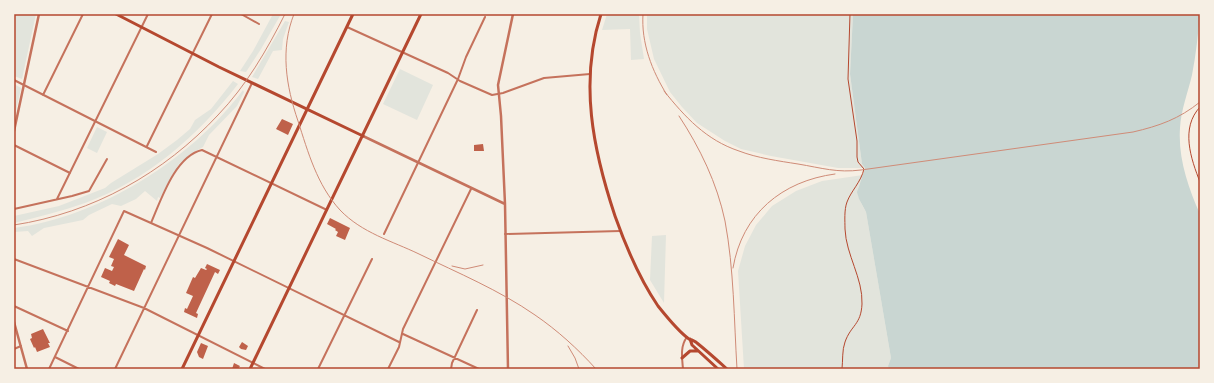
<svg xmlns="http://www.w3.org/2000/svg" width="1214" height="383" viewBox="0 0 1214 383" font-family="'Source Serif 4',serif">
<rect width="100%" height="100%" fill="#f6efe4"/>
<path fill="#e2e4dc" d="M14,14H36L22,79L14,76Z
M273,14H281L261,49L246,72L240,71L253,51Z
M607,14H639L640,33L644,59L631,60L630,29L602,30Z
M647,14H853L850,74L862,164L865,168H838L771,156L741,149L725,141L697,123L682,107L670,92L654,59L647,29Z
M285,21L289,22L283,39L282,50L273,51L258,79L252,77Z
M400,69L433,85L417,120L383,104Z
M233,81L238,84C199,135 146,181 85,203C62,211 38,217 14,223V216L59,206L105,188L111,183L158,154L177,140L190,129L195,120L211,109Z
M14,84L21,88L14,120Z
M243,90L244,92L237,106L209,135L203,147L189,155L179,164L160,198L158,197L157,201L145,191L136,199L121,206L112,204L89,215L83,220L44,228L32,236L28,231L14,232V228C100,217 192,159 243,90Z
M97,127L107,132L97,153L87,148Z
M863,175C855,193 857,196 866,212L891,358L888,366L889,369H744L738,271L745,246L756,225L772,206L796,191L822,181Z
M666,235L664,303L650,280L652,236Z"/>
<path fill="#c9d6d2" d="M853,14H1200C1198,34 1196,55 1192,75C1188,92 1181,110 1180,128C1178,158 1188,187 1200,214V369H889L888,366L891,358L866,212L859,199L857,192L865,168L862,164L850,74Z"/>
<path fill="#bf614a" d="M282,119L293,124L288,135L276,129Z
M483,144L484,151H474V145Z
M330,218L350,228L345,240L336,236L338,232L335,230L336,229L327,224Z
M118,239L129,245L124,255L146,266L145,270L144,269L134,291L116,284L115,286L109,283L110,281L101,277L105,268L112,271L114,267L111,266L114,259L109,257Z
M207,264L220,270L218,274L215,272L196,313L198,314L197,318L184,312L185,308L187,309L193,296L186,293L193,277L195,278L201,268L206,270L207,269L205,268Z
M43,329L50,343H48L50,347L37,352L35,347L34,348L30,339L32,338L31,334Z
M242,342L248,346L246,350L241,349L239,347Z
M201,343L208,346L203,359L199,357L197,352Z
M234,363L240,366L238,369H232Z"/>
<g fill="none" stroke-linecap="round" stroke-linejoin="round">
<path stroke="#b5482f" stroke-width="1" d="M1200,107C1180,128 1191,159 1200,182
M842,369C843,360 842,350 845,342C851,325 861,325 862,304C863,278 846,255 845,229C845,221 844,210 847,202C851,191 861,182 864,169L858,162L857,157V141L848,79L850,14"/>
<path stroke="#c5725c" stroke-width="2" d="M241,14L259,24
M347,27L448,73L460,81L492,95L503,93L544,78L590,74
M14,80L156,152
M43,95L83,14
M14,145L70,173
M147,146L212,14
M57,199L148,14
M14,209L72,196L89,191L107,159
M151,223C161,200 175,156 202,150L327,210
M384,234L458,79L466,57L485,17
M505,234L620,231
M14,259L144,308L265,369
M14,306L68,331
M403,334L479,369
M14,349L21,346
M55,357L79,369
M49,369L124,211L207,248L399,342
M115,369L252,83
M318,369L372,259
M388,369L399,347L403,329L471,189
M451,369L452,363L477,310
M683,369C682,358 680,346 687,337"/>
<path stroke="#c5725c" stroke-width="2.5" d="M14,131L39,14
M363,136L505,204
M14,322L27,369
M508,369L505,204L501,116L498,85L513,14"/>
<path stroke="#b5482f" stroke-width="3" d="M116,14L219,67L363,136
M182,369L353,14
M250,369L421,14"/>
<path stroke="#b5482f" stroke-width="3" d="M601,14C579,82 593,150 615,216C626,247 639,278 658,306C666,316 679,332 689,339C692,340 695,341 697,343C707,351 717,360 727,369
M690,339L692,345L718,369
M682,358L690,351H698"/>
<path stroke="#cf8b77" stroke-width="1" d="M294,14C280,49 286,86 298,121C308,152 317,185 340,210C362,233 392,241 419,254C458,273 499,290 535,315C557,330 578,349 596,369
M643,14C641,43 652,71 667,95
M664,91C685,117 706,140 739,151C757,158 779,161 798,164C822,168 837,173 861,170L1133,132C1159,126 1179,119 1200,102
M679,116C700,148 717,183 725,221C734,269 734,320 737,369
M14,225C93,213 164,173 218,115C246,86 267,50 285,14
M452,266L465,269L483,265
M733,268C742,214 782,181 835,174
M568,346L575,358L579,369"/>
</g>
<rect width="1214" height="383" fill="none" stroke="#f6efe4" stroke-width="30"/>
<rect x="15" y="15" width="1184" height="353" fill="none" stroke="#b5482f" stroke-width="1.5"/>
</svg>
